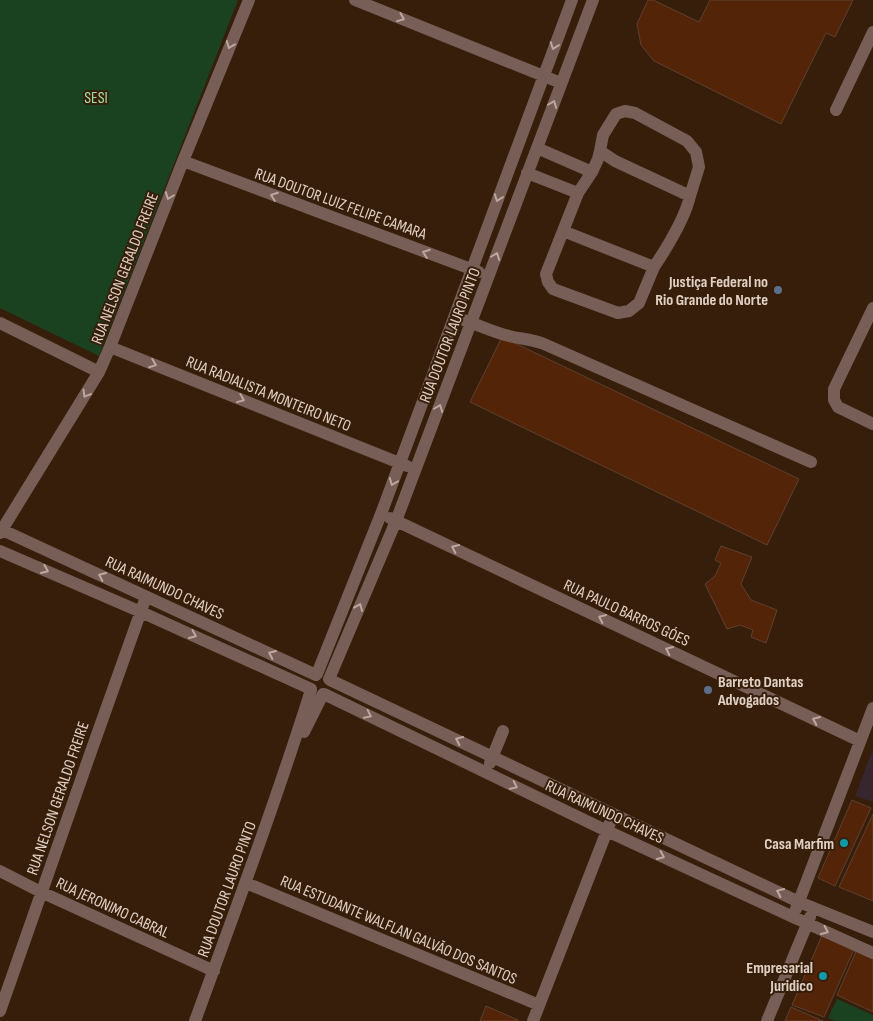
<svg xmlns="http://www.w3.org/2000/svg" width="873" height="1021" viewBox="0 0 873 1021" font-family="'Sofia Sans Condensed',sans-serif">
<rect width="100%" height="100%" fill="#361e0a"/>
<path fill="#37262e" d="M873,749V802L855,796Z"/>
<path fill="#1a4221" d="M0,0H238L99,356L0,308Z
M837,999L873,1015V1021H835L828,1018Z"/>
<path fill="#532407" stroke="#5e4030" d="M648,0H653L699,22L710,0H853L835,37L826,33L781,124L654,61L641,45L637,24Z
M502,337L799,479L767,545L470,402Z
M721,546L752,557L741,584L751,600L777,610L766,643L751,637L753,630L740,625L727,629L705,584L715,576L721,563L715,560Z
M852,800L871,808L835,886L818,878Z
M873,814V901L839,887Z
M823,933L855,947L824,1017L792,1005Z
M857,949L873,957V1012L837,995Z
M486,1006L518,1020V1021H480Z
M791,1007L823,1021H785Z"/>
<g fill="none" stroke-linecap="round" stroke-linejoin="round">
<path stroke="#775e56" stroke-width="12" d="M355,0L561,83
M836,110L873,32
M537,148L592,172
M600,151L615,161L690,196C685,218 666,249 654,267L563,231L578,193L592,172L598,159Z
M600,151L603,135L616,114L625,111L635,113L687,141L696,152L699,167L690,196
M183,161L479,272
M527,173L578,193
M563,231L546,274L548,282L553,289L618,313L629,311L639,303L654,267
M873,308L834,389V400L838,407L873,424
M463,320C479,325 493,332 509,336C521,339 532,339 544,344L811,462
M0,323L99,372
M110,347L407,466
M390,518L860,741
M0,529L316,675
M0,533L99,372L110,347L183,161L249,0
M0,551L141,612L311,689
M317,674L381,514L572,0
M329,679L396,521L593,0
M330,680L799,902L873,932
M324,694L607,831L793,917L873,953
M304,732L323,694
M490,763L503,731
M0,871L41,892L214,971
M246,883L539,1005
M796,909L873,708
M0,1011L88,760L146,597
M195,1021C235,911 276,801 311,690
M533,1021L610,823
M767,1021L810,917"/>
</g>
<defs><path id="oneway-chevron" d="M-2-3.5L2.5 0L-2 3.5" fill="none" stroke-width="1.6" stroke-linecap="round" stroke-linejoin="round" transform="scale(1.25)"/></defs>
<g stroke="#bca89e">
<use href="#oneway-chevron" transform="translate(401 18) rotate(22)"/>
<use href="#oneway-chevron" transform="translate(230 45) rotate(112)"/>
<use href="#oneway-chevron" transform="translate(554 46) rotate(110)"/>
<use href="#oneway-chevron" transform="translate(553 104) rotate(-69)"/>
<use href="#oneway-chevron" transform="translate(169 196) rotate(111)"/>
<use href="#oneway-chevron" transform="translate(274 196) rotate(-160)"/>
<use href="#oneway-chevron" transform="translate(498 198) rotate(110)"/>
<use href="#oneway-chevron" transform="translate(426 253) rotate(-160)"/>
<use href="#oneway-chevron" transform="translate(496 256) rotate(-69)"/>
<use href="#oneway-chevron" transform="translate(153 364) rotate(21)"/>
<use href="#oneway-chevron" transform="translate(86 394) rotate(121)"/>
<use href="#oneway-chevron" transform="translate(241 399) rotate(22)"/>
<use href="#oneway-chevron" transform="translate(439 408) rotate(-69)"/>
<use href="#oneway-chevron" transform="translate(393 482) rotate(111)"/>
<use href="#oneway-chevron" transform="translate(455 548) rotate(-155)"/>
<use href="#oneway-chevron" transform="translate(45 570) rotate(23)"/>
<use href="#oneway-chevron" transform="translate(102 576) rotate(-155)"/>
<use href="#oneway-chevron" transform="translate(359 607) rotate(-67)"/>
<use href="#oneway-chevron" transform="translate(602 618) rotate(-155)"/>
<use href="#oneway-chevron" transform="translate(193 635) rotate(24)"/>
<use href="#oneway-chevron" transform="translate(669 650) rotate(-155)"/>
<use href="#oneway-chevron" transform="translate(272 654) rotate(-155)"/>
<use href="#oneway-chevron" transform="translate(368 715) rotate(26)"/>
<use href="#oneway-chevron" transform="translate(816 720) rotate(-155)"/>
<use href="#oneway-chevron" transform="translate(459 740) rotate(-155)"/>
<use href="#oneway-chevron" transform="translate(514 786) rotate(26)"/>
<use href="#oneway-chevron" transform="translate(661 856) rotate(25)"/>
<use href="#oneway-chevron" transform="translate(780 892) rotate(-155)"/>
<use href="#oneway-chevron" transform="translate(825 931) rotate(25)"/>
</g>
<g fill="#5c6f8a" stroke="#361e0a" stroke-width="2">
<circle cx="778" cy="290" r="5"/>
<circle cx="708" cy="690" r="5"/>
</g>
<g fill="#0f9aa8" stroke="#361e0a" stroke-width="2">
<circle cx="844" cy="843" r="5"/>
<circle cx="823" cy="976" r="5"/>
</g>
<g text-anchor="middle" stroke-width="4" stroke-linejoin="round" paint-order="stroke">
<g font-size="16" fill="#9fe3a6" stroke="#361e0a">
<text x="96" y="103">SESI</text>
</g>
<g font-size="16" fill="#e1d0c4" stroke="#361e0a">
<text transform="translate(341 203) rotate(20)" y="6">RUA DOUTOR LUIZ FELIPE CAMARA</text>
<text transform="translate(124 268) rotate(-69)" y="6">RUA NELSON GERALDO FREIRE</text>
<text transform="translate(449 335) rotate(-69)" y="6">RUA DOUTOR LAURO PINTO</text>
<text transform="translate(269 393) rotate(22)" y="6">RUA RADIALISTA MONTEIRO NETO</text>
<text transform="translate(165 587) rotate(25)" y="6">RUA RAIMUNDO CHAVES</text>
<text transform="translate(627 612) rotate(25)" y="6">RUA PAULO BARROS GÓES</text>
<text transform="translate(57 798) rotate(-71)" y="6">RUA NELSON GERALDO FREIRE</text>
<text transform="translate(605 811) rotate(25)" y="6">RUA RAIMUNDO CHAVES</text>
<text transform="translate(226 889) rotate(-70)" y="6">RUA DOUTOR LAURO PINTO</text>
<text transform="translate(113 907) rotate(25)" y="6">RUA JERONIMO CABRAL</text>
<text transform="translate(399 929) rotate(23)" y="6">RUA ESTUDANTE WALFLAN GALVÃO DOS SANTOS</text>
</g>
<g font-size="16" font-weight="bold" fill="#e1d0c4" stroke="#361e0a" text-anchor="end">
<text x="768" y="287">Justiça Federal no<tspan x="768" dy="18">Rio Grande do Norte</tspan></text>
<text x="718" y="687" text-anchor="start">Barreto Dantas<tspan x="718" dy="18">Advogados</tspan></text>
<text x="834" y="849">Casa Marfim</text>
<text x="813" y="973">Empresarial<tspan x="813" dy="18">Juridico</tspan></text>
</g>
</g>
</svg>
